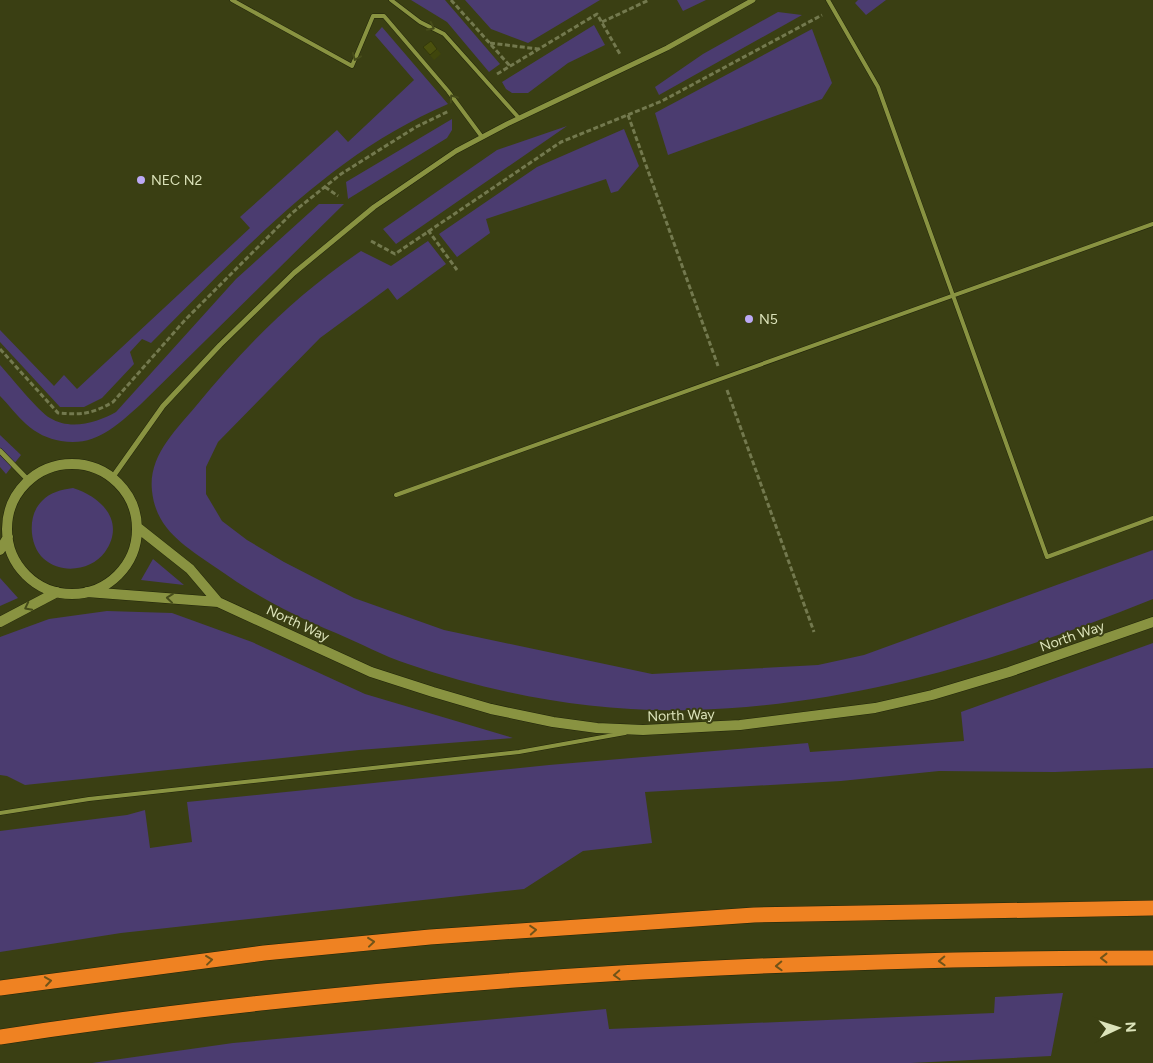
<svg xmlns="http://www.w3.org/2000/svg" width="1153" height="1063" viewBox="0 0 1153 1063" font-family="Figtree,sans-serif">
<rect width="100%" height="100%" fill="#3a3f13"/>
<path fill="#4b3c70" d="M411,0H445L500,64L489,72L447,22Z
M465,0H600L528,43L491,29Z
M677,0H706L683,11Z
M858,0H886L866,15L855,3Z
M778,12L802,15L659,95L655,87L703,54Z
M594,25L605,45L568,63L528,93H512L506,89L502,82Z
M382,27L448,104C328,155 241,253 151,343L142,339L130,352L134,364L102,398L84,407H60L0,342V330L54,386L64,375L77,389L250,228L240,217L337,130L348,142L414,80L375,35Z
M812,29L832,83L822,99L668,155L655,113Z
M452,119V130L447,138L348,199L346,182Z
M567,126L396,244L383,229L497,150Z
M624,129L639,166L618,191L611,193L606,179L486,219L490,233L457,257L439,234L537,167Z
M319,204H344L141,404C116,426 96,447 61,441C48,439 36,433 26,424C17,416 9,405 0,396V365C11,377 38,411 50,418C71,431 98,422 116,412L236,279Z
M428,241L446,264L397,300L388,288L320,338L218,442L206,467V494L222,521L247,540L284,562L354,598L444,630L652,674L818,665L864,655L1153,550V599C1004,659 855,705 693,710C597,713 498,695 408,664C383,656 360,643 336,633C293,615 256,596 218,569C188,548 156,531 152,491C148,456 176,430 196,406C246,345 296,295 361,251L391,266Z
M0,435L21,455L6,474L0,467Z
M73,488C102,497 126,522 105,552C92,570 62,575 44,559C29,546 27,515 42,501C50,492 61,490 73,488Z
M153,559L184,585L141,580Z
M0,578L18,598L0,606Z
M107,611L172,613L252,642L365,694L513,738L359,750L25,785L7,776L0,775V637L49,619Z
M1153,643V768L1055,772L939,771L841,781L645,792L652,843L583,851L524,889L121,933L0,952V831L127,815L145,810L150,848L192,842L187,802L549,765L808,743L810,752L964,741L961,712Z
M1063,993L1051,1056L911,1063H92L233,1043L606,1009L609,1029L994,1013L995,997Z"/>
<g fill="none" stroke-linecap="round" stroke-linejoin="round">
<defs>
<path id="lane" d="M232,0L352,66L373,16H384L448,91L482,137
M391,0L420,22L444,34L519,118
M828,0L878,87L1047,557L1153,518
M396,495L1153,224
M0,813L89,799L519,752L625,733"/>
<path id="street" d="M0,451L29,481
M112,478L163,406L220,345L294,273L374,207L456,151L507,124L667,48L753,0"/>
<path id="secondary" d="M7 529a65 65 0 1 1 130 0a65 65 0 1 1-130 0Z
M137,527L190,569L218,602
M0,550L8,537
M87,592L218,602L371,672L433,692L491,709L553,722L597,728L643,730L740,725L875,708L932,695L1009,672L1153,622
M0,622L57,592"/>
<path id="highway" d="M0,988L264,953L430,937L754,915L1153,908
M0,1037C381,979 768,958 1153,958"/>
</defs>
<use href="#lane" stroke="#21250a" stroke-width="5"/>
<use href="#street" stroke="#21250a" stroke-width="6"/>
<use href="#secondary" stroke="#21250a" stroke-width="11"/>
<use href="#highway" stroke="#21250a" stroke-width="16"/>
<path stroke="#73794e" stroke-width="3" stroke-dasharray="5 2.5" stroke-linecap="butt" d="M451,0L510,66
M602,22L649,0
M490,43L538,49
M497,74L597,14L621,56
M628,115L718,366
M325,187L338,196
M428,230L457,270
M371,241L395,254L561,142L662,101L822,15
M0,349L58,413C82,415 92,414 113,402L185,320L292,213L341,174L416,127L449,111
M727,390L814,632"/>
<use href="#lane" stroke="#899341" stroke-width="4"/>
<use href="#street" stroke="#899341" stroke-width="5"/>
<use href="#secondary" stroke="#899341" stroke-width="10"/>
<use href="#highway" stroke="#ef8222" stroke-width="15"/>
</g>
<path fill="#40460c" d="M423,47L437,49L441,54L434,60Z"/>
<path fill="#4b510e" stroke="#34390a" d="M431,41L437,49L430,55L423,47Z"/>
<defs><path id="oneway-chevron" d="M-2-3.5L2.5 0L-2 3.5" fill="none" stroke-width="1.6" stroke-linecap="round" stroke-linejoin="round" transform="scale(1.25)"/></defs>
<g stroke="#464c1a">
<use href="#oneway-chevron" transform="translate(431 27) rotate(27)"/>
<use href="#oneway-chevron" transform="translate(356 57) rotate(112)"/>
<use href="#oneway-chevron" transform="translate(453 98) rotate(-125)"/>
<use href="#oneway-chevron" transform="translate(170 598) rotate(-174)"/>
<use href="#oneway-chevron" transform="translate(28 607) rotate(153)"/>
</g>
<g stroke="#705318">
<use href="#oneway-chevron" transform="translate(533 930) rotate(-4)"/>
<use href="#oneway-chevron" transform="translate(371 942) rotate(-6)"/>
<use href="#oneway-chevron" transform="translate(1104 958) rotate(-180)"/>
<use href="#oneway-chevron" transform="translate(209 960) rotate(-7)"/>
<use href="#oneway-chevron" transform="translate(942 961) rotate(178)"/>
<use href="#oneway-chevron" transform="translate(779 966) rotate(178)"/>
<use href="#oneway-chevron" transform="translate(617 975) rotate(177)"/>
<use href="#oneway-chevron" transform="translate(48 981) rotate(-8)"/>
</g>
<g fill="#bca9f5" stroke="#3a3f13" stroke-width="2">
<circle cx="141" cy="180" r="5"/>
<circle cx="749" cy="319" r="5"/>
</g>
<g text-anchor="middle" stroke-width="4" stroke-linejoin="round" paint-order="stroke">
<g font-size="14" fill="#dce3ba" stroke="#3a3f13" text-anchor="start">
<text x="151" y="185">NEC N2</text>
<text x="759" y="324">N5</text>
</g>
<g font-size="14" fill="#dce3ba" stroke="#3a3f13">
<text transform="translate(298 623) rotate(25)" y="5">North Way</text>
<text transform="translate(1072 636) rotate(-19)" y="5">North Way</text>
<text transform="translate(681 715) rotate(-2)" y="5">North Way</text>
</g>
</g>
<g transform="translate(1118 1028) rotate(86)" stroke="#3a3f13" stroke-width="4" paint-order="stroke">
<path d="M0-4L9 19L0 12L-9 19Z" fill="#dce3ba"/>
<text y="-8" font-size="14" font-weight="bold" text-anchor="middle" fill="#dce3ba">N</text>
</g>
</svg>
